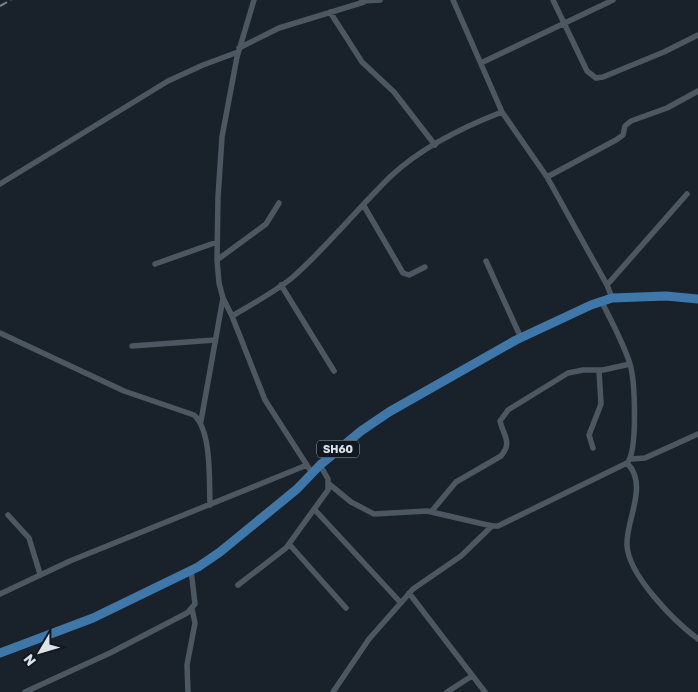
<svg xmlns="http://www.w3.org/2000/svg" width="698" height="692" viewBox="0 0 698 692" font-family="Rubik,sans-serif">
<rect width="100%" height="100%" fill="#19222b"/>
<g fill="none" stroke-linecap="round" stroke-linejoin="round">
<path stroke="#4d5762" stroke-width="5.5" d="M254,0L237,57L222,137L218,197L217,260L219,283L223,298L232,316L265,400L312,473
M453,0L502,112L547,177L607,285L612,298
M553,0L587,71L596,78L603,77L664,52L698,35
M362,1L380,0
M330,12L362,62L394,92L435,145
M239,48L279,28L364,2
M481,63L613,0
M547,177L616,140L623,135L625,126L631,121L667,108L698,91
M0,184L168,81L203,65L238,52
M364,206L403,273L409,275L425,267
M217,260L266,224L279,203
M486,261L521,338
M155,264L217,242
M281,285L334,371
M607,285L687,194
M232,316C252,304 275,292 293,277C328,246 357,209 391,176C422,147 463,127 502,112
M0,333L124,391L194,415C212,431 209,481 210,505
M132,346L215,340
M201,421L223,298
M593,448L589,435L601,404L599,370
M631,459L645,458L698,434
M627,463C649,485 626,519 627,545C628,575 675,622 698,639
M329,484L351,502L374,514L427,511L492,526H498L627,463C638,451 635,381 630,364C623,342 611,321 601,300
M314,509L401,603
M431,512L456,482L501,456C513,442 503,435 500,421L508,410L568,373L583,370H603L630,364
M8,515L29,538L40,574
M289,544L346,608
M238,585L286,548L328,490V479L320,465
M409,593L485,692
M0,594L70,561L307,465
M25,692L110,653L187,613L195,604L191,570
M188,692L187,665L195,623L192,609
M333,692L369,639L413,589L461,556L492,526
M447,692L472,676"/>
<path stroke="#3e77a8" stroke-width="9" d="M0,653L93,618L198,567L220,552L297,489L320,465L361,431L389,412L516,340L591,305L612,298L666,296L698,299"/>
<path stroke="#777e86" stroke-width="2" stroke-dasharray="8 4" stroke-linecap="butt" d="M0,6L11,0"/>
</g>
<g text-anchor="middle" stroke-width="4" stroke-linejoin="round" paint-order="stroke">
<rect fill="#101921" stroke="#9fa6ac" stroke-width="1" x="317" y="440.5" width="42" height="17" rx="4"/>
<g font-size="11" font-weight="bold" fill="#dce2e8">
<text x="338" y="453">SH60</text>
</g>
</g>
<g transform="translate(40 652) rotate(232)" stroke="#101921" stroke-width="4" paint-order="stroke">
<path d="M0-4L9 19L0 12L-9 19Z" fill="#dce2e8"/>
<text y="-8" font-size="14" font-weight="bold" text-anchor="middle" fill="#dce2e8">N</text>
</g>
</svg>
